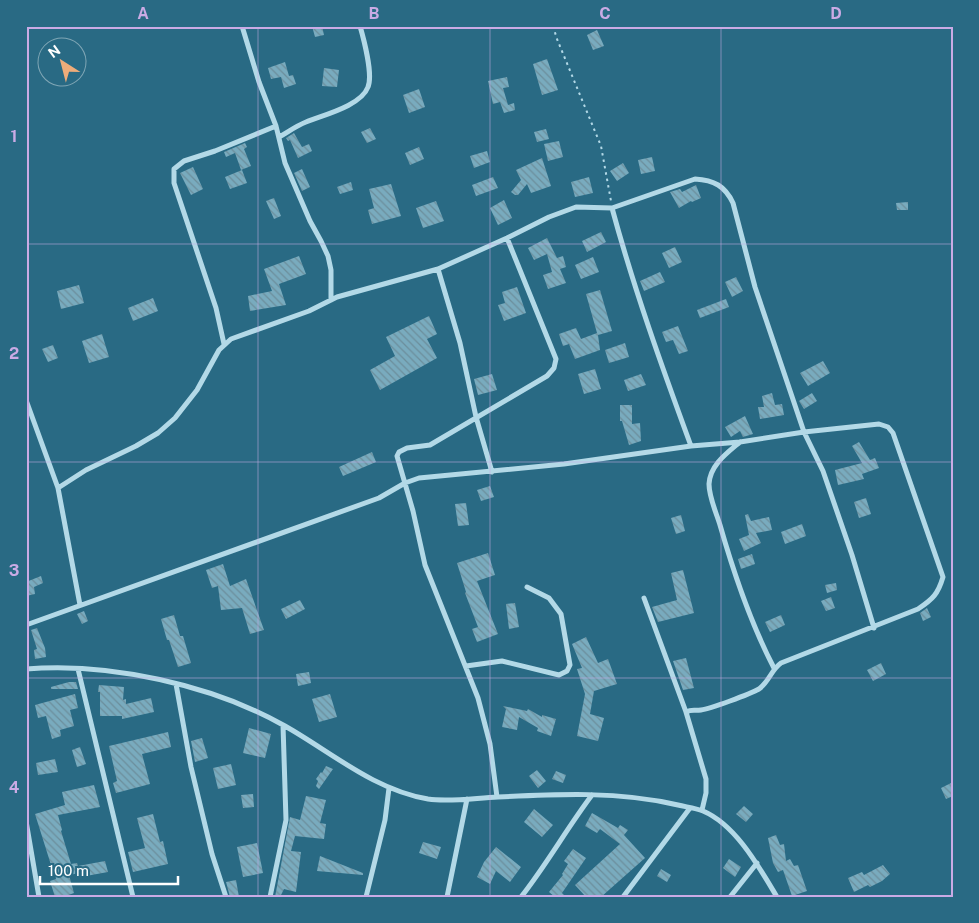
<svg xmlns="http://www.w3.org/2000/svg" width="979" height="923" viewBox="0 0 979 923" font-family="'Public Sans',sans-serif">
<defs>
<pattern id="building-back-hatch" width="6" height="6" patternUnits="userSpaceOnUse" patternTransform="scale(1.25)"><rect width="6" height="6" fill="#79abbe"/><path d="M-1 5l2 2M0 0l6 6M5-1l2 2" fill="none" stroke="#6c8e9c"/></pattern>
</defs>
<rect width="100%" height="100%" fill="#296a84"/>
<path fill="url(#building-back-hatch)" d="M312,26H322L324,35L315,37Z
M597,30L604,46L593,50L587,35Z
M547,59L558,90L542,95L533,64Z
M285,62L289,76L293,75L296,84L284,88L281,77L271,79L268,68Z
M324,68L339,70L337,87L322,86Z
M507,77L509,87L503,88L508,105L514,103L515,110L504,113L500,102L493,104L488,81Z
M419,89L425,107L409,113L403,95Z
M370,128L376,139L367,143L361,132Z
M546,129L549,139L537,142L534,132Z
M294,133L302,147L309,144L312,151L298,158L290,140L288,141L286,138Z
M559,141L563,157L548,161L544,144Z
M245,143L247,147L244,149L251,166L241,170L235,153L226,157L224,152Z
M419,147L424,159L410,165L405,153Z
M487,151L490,162L474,168L470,156Z
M652,157L655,171L641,174L638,160Z
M542,158L551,186L531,193L527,184L518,195H515L511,192L521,180L516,170Z
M623,163L629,173L617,181L610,171Z
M193,167L203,189L191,195L180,173Z
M302,169L310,187L302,191L294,173Z
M242,170L247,183L230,189L225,177Z
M493,177L498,188L476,196L472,185Z
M589,177L593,193L575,197L571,182Z
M351,182L353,190L340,194L337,187Z
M391,184L401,216L372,224L368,210L374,208L369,189Z
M696,185L701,198L692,202L691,201L679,208L670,192L680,189L682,192Z
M274,198L281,216L274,219L266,201Z
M504,200L512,218L498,225L490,208Z
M436,201L444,221L423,228L416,208Z
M908,202V210H897L896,203Z
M601,232L606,242L587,252L582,241Z
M547,238L557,258L563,256L566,267L560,269L566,283L548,289L543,275L552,272L547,254L534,260L528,248Z
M675,247L682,262L669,268L662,253Z
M299,256L306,274L279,284L286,305L250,311L248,296L272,291L264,269Z
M593,257L599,272L581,279L575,265Z
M660,272L665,282L644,291L640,281Z
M736,277L743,291L732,297L725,282Z
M79,285L84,303L61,309L57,291Z
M517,287L526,313L504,321L498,305L505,303L502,292Z
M600,290L612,331L598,335L600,350L575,359L569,344L563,346L559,334L576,328L581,339L597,333L586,294Z
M153,298L158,311L133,321L128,308Z
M726,299L729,307L700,318L697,310Z
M429,316L437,334L427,339L437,358L380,390L370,370L395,356L386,337Z
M678,326L688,351L679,354L673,340L666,342L662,332Z
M102,334L109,357L89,363L82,341Z
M625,343L629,357L609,363L605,350Z
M53,345L58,358L48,362L42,349Z
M823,361L830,373L808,386L800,373Z
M595,369L601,389L584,394L578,374Z
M492,374L497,390L478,395L474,379Z
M641,374L646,385L628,391L624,380Z
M772,393L775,405L782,404L784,415L760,419L758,407H764L762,396Z
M812,393L817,401L804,409L799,401Z
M620,405H632V424L640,423L641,441L629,445L622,421H620Z
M745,416L753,434L743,437L740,431L731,437L725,427Z
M859,442L870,460L875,458L879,468L862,474L864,479L838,485L835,470L862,463L852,446Z
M372,452L376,462L343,476L339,467Z
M490,486L494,497L481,501L477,490Z
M866,498L871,514L859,518L854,502Z
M466,503L469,525L458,526L455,504Z
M748,514L751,521L769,517L772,530L756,533L761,543L744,551L739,539L749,535L745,515Z
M681,515L685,531L676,534L671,518Z
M802,524L806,536L785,544L781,532Z
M488,553L495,575L477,581L498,634L477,642L472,629L478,627L465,593L466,592L457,563Z
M752,554L755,564L741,569L738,559Z
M223,564L230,586L246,579L264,630L250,634L242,608L221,610L218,586L212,588L206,570Z
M683,570L694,613L658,622L652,607L677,600L671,573Z
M41,576L43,583L34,587L35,594L26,596V582Z
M836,583L837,590L827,593L825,585Z
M831,597L835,608L826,611L821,601Z
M300,600L305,609L286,619L281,609Z
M515,603L519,627L509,629L506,604Z
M927,608L931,617L923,621L920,613Z
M84,611L88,621L82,624L77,614Z
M174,615L180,636H183L191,663L178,667L169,640H167L161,619Z
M781,615L785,625L770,632L765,622Z
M37,628L45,648L46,657L35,659L34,650L37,649L31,630Z
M586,637L598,663L608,659L617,684L594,691L590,714L604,718L598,741L577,736L585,694L577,669L582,668L572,644Z
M686,658L694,688L683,690L673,661Z
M881,663L886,674L873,681L867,670Z
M309,672L311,683L298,686L296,674Z
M69,682H76L78,689H51V687Z
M99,685L124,687L123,700L126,699V704L151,698L154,712L122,719V716H100V692H98Z
M75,694L78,708L70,710L74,726L60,730L61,736L52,739L46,716L38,718L35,705Z
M330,694L337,717L319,722L312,699Z
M503,706L527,711L528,709L542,717V715L556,719L551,736L537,731L538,728L519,717L517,730L502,727L506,709Z
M249,728L271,734L265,758L243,753Z
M168,732L171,747L142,754L150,784L116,793L113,783L117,781L109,746Z
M202,738L208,758L195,762L191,741Z
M80,747L86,764L77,767L72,750Z
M55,759L58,772L38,775L36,763Z
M231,764L236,785L218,789L213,768Z
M326,766L333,769L319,789L316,786L318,781L316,779L321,772L322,773Z
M537,770L546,781L538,788L529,776Z
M556,771L566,775L563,783L552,779Z
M953,782V796L946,799L941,788Z
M94,785L100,807L58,815L62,830L61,831L71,864L77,863L78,866L105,861L108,872L86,876L85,872L69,875L74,893L63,897H55L50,881L56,879L54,864L51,865L35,814L65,805L62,792Z
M253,794L254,807L243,808L241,795Z
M306,796L326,800L320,823L326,824L324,839L295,836L291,851L301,852L296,892L284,889L280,897H275L290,817L300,820Z
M744,806L753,814L746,822L736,814Z
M534,809L553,825L542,837L524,822Z
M592,813L618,828L620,825L628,830L624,835L645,858L601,897H586L575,885L620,844L600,829L597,833L585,826Z
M153,814L160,842L163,841L168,864L133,872L128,852L145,848L137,818Z
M776,835L780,845L784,844L786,861L790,859L794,866L798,865L807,891L792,896L783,870L778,872L773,863L768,838Z
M423,842L441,847L437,859L419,853Z
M257,843L263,873L243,877L237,847Z
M496,847L521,867L510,882L496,871L490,884L477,877L484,862Z
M573,849L586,858L562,893L566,897H555L549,892L563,875L562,874L568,864L564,861Z
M320,856L363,873V875L317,871Z
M729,859L741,867L735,877L723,868Z
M883,865L890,874L882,881L870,887L868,885L854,892L848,878L862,872L864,875Z
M661,869L671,875L667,882L657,876Z
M236,880L239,897H230L226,882Z"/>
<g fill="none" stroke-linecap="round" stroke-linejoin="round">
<path stroke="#b3d9e7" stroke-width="2" stroke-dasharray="2.5 4" stroke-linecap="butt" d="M553,26L557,39L601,146L611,201"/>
<path stroke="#b3d9e7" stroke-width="5" d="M242,26L259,82L276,126L285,163L310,221L321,241L328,256L331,270V300
M279,137C288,132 296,126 306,122C323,115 361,106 368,87C373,75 364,40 360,26
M612,208C634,289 662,367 691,446
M438,269L460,343L476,417L492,472
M224,344L216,308L174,183V169L184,161L215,151L276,126
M26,400L58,488L80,605
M740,442C727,453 710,465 709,484C709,497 716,512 720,525C734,574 750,622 774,668
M58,488L86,470L136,446L158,433L175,418L197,390L219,350L231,339L309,311L337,297L438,269L507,238L549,217L576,207L612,208L695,179C714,180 725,186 733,203L755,287L804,432L823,471L852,555L874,628
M644,598L686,712
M26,625L379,498L405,483L419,478L564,464L691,446L740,442L804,432L879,424L888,427L893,433L943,577C938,594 933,599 918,609L781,663C771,670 769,682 759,689C750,694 710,709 701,710C694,711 692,709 686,712L706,779V793L702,810
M466,666L502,661L559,675L567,671L570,665L561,614L549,598L527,587
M26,669C109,662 213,685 285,726C331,752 374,790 428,799C450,802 475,798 498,797C558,794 619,791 678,805C686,807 695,808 703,811C736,825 759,867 777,897
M78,669L133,897
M176,684L191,767L212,854L226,897
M497,797L490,744L478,698L425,565L413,511L397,456L399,452L407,448L430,445L547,376L554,368L556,359L507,238
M26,821L39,897
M270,897L286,820L283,725
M366,897L385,820L389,788
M447,897L467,799
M521,897C547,864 567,828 592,795
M623,897L690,808
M730,897L757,863"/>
</g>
<path fill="none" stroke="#caabe5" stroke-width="1" stroke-opacity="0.55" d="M258,26V897M490,26V897M721,26V897M26,244H953M26,462H953M26,678H953"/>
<rect width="979" height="923" fill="none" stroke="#296a84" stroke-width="55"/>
<g transform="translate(62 62) rotate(324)"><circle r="24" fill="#296a84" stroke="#7fa6b5"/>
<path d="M0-4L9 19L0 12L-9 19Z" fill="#eeac7a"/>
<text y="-8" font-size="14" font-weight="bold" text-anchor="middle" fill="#ffffff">N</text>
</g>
<path d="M40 876v8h138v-8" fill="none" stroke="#ffffff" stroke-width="2.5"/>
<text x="48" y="876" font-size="15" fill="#ffffff" stroke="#296a84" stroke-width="4" paint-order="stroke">100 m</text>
<rect x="28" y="28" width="924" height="868" fill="none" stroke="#caabe5" stroke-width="2"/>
<g font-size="16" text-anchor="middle" font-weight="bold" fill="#caabe5">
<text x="143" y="19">A</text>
<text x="374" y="19">B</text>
<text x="605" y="19">C</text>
<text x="836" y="19">D</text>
<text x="14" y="142">1</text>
<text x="14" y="359">2</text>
<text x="14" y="576">3</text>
<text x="14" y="793">4</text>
</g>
</svg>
